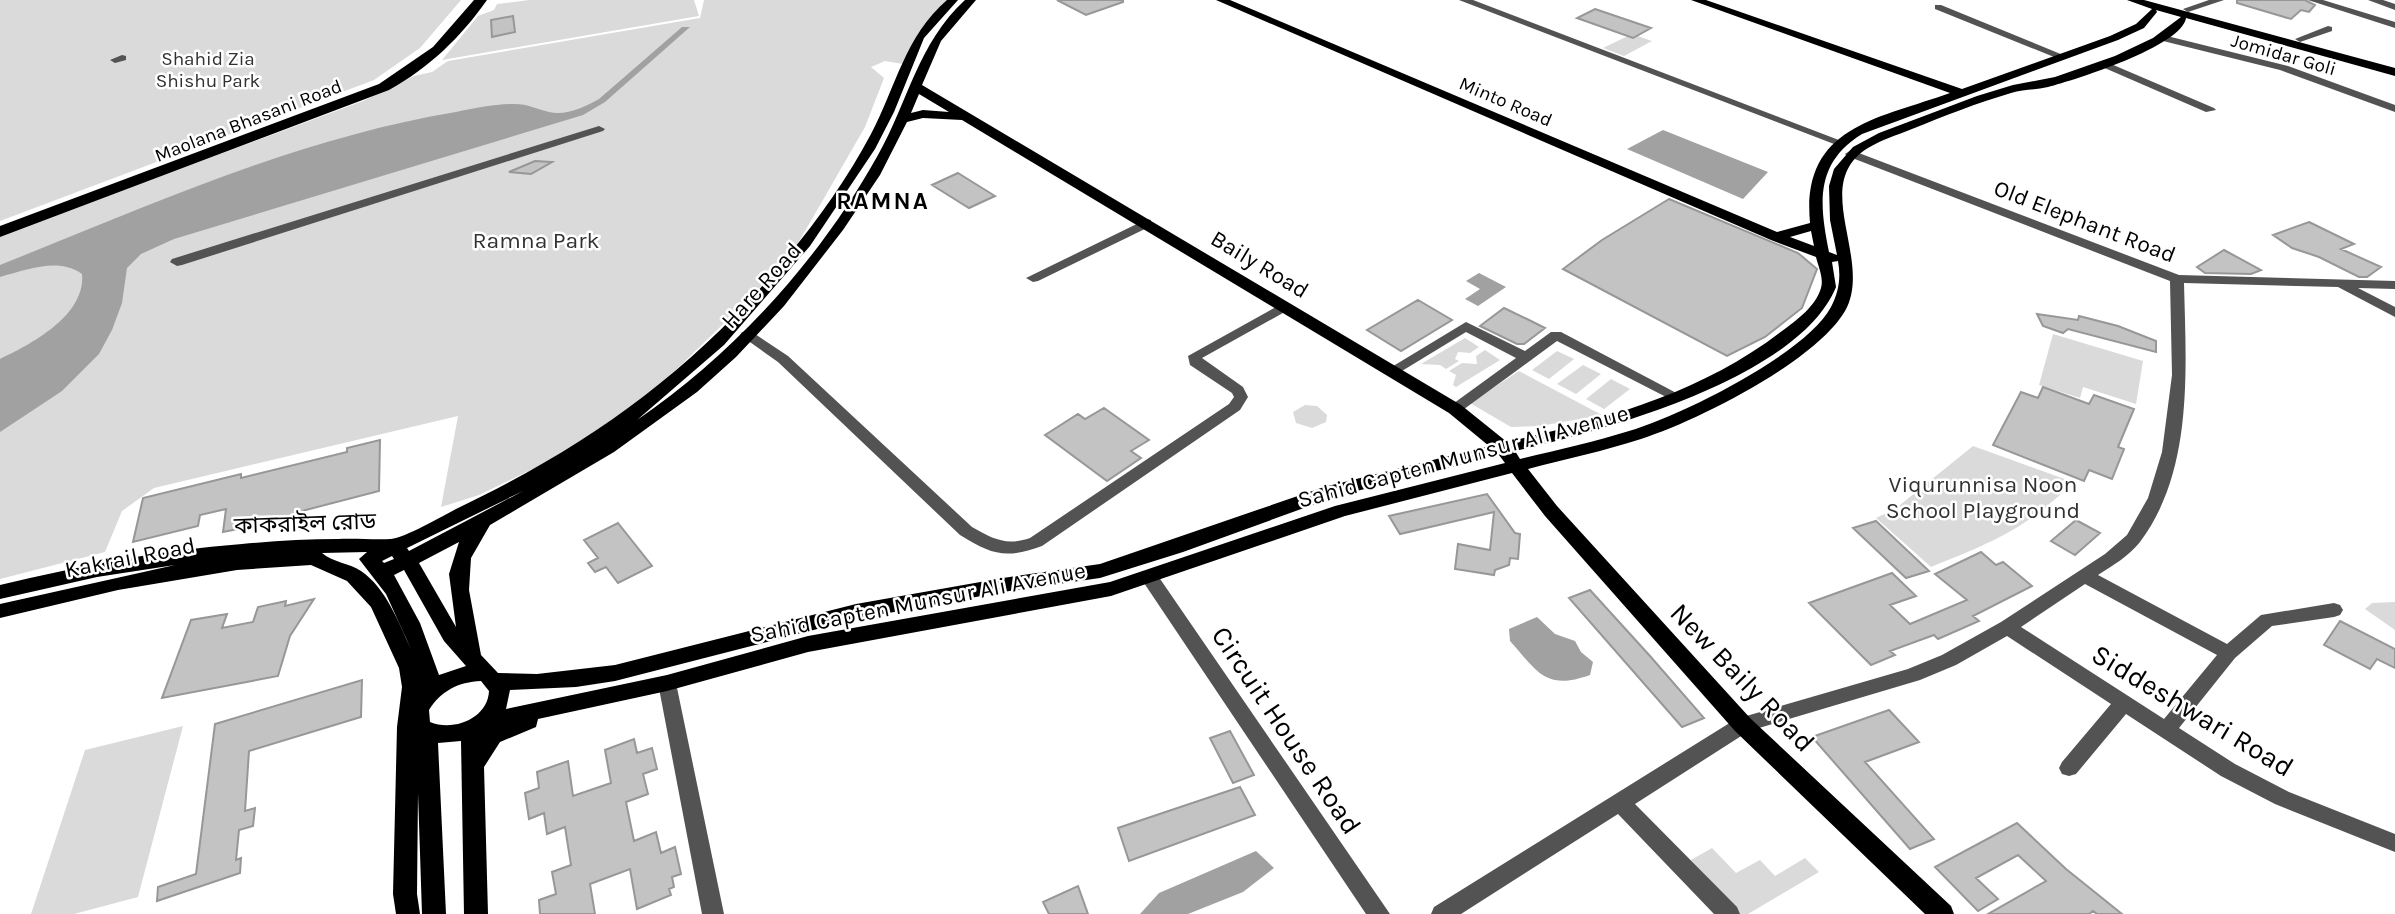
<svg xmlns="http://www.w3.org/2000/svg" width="2395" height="914" viewBox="0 0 2395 914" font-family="Karla,'Noto Sans Bengali',sans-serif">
<rect width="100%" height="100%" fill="#fff"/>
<path fill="#dadada" d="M0,0H461L420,48L374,80L0,221Z
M529,0H694L699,16L442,60L478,16L494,10L497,4Z
M704,0H949C922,21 917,36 903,64L885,61L871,67L884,78L865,127L797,245L755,293L679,367L640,402L589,437L537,467L479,495L441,507L458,416L154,488L122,511L105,552L0,579V236L363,101L414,76L432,72L448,61L700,18Z
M1632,34L1652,41L1624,56L1603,48Z
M2053,334L2143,361L2136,404L2083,387L2080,398L2039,385Z
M1465,338L1479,347L1470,353L1458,352L1455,359L1459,361L1446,369L1440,365L1421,364Z
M1485,350L1500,360L1456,387L1453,385L1456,375L1449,371L1462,363L1477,364L1476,356Z
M1557,351L1574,359L1549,379L1532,370Z
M1583,365L1601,374L1576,394L1557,384Z
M1519,371L1602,415L1540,426L1511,427L1470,403Z
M1611,379L1630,389L1604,409L1586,399Z
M1305,405L1317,406L1327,415L1326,422L1312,428L1296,423L1293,412Z
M1973,446L2073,482C2027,529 1991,543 1931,567L1876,518L1895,509Z
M2395,602V630L2365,609L2372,603Z
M183,726L138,897L74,914H31L85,750Z
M1712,848L1736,873L1760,860L1775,876L1805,858L1819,872L1748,914H1740L1691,860Z"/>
<path fill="#a1a1a1" d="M682,27H690L605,102L583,115L174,239L141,254L127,268L122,303L112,330L99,354L62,391L0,432V359C32,344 86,315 82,274C58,257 27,270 0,277V265C148,206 298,138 456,112C475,108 495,104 514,104C529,104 536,109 549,112C566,116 585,107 599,99Z
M1663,130L1768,172L1743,199L1627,149Z
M1479,273L1506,287L1478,306L1465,299L1480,289L1466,281Z
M1537,617L1555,634L1575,641L1581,652L1593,662L1590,675C1545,691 1538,672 1510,641L1509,629Z
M1256,851L1274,868L1243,892L1188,914H1140L1159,893Z"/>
<path fill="#c3c3c3" stroke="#979797" stroke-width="2" d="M1057,0H1123V2L1086,15Z
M2237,0H2305L2315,5L2309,12L2301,10L2291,19L2237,3Z
M1595,9L1651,28L1633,38L1577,18Z
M513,16L515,32L492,37L491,20Z
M535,161L552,162L531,174L509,172Z
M958,173L995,196L969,208L932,185Z
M1669,199L1798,253L1817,269L1802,308L1765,337L1727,356L1563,269L1602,240Z
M2309,222L2354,244L2341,249L2381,267L2367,277H2359L2319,257L2292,248L2273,235Z
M2224,250L2261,270L2251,274L2205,273L2197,267Z
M1418,300L1452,320L1401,351L1367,330Z
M1504,308L1527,319L1545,328L1524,344H1517L1480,326Z
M2037,314L2078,320L2079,316L2118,326L2156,341V352L2068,329L2063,333L2043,326Z
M2043,387L2089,404L2094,395L2134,409L2118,447L2124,449L2112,479L2089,470L2084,481L1993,445L2021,392L2038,398Z
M1104,408L1149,440L1131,451L1141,458L1107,481L1045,435L1078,414L1085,419Z
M380,440L379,491L298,512V517L223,532L226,509L200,515L198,526L133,542L143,498L241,474V478L347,452V448Z
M1487,494L1515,533L1520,534L1518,559L1510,558L1509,565L1495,570L1494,575L1455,569L1458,544L1490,550L1494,512L1400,534L1389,516Z
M2076,520L2100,533L2075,555L2051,541Z
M1876,521L1929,571L1906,578L1853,528Z
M618,523L652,566L618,583L606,567L595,572L588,563L598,558L584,540Z
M1981,552L1996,565L2003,562L2032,586L1973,616L1979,621L1938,639L1934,635L1890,651L1895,655L1871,665L1809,603L1892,573L1916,596L1890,605L1910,624L1967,600L1935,574Z
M1590,590L1650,656L1704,718L1682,727L1569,598Z
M314,599L290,636L278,676L162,698L191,620L227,614L222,628L253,622L258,607L286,601L285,606Z
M2340,621L2395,649V668L2377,659L2370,669L2324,645Z
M362,680L361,717L249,751L245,811L255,808L253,826L239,830L236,860L241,858L240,873L157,901L158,887L196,874L215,724Z
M1889,710L1919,742L1865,762L1934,839L1910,849L1812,737Z
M1230,731L1254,775L1233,783L1210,738Z
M634,739L637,753L652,748L657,769L643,774L648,794L626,802L634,841L656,832L661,853L675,847L681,874L672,877L674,887L669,889L671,895L637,909L630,869L590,884L595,914H540L539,900L556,894L552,872L571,865L565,827L547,834L544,813L529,819L525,793L539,788L537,772L568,761L573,796L611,783L605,750Z
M1240,787L1255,815L1129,861L1118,828Z
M2017,823L2066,869L2122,914H2097L2093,911L2089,914H1988L2046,881L2018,855L1976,878L1998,899L1978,911L1935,867Z
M1078,886L1088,914H1049L1043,902Z"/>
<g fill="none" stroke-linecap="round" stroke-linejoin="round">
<path fill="#535353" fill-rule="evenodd" d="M1459,0H1473L1844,142L1834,144Z
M2209,0H2224L2188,12L2183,9Z
M2308,0H2323L2395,22V28Z
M2368,0H2383L2395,4V10Z
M1935,5H1941L2068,57L2059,59L1935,9Z
M2328,26L2332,27V31L2300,42L2295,39Z
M2163,35L2288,66L2395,105V112L2280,70L2159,40V36Z
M122,55L126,56V60L115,63L110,60Z
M2104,61L2214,108L2216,110L2206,112L2100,66L2099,64Z
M599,126L605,129L603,131L182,265L177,266L170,262L172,259Z
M1851,150L2179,275L2395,281V289L2358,288L2395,307V317L2338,287L2184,283C2186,368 2194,470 2140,542C2129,556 2112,566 2098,575L2227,644L2261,615L2334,603L2340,605L2343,610L2340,615L2334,617L2272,626L2235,658L2179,728L2235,764L2289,792L2395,834V852L2275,804L2221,776L2126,714L2076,774L2069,776L2062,774L2059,768L2062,762L2111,704L2007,636L1956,665L1920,680L1749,731L1635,804L1737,907L1740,914H1714L1618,814L1461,914H1431L1434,907L1736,719L1908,669L1942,655L2001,622L2105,554L2127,535L2148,498L2162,452L2172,375L2170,281L1847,156L1845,154ZM2085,584L2217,655L2164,719L2021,627Z
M1147,219L1151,220V226L1038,281L1033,282L1026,278Z
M1285,302L1292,306L1290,309L1202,358L1243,387L1248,397L1240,410L1042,546C1006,559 992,555 960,535L778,362L740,335L742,332H752L788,356L972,527C993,539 1006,546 1030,538L1229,404L1234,397L1232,393L1190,365L1188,356Z
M1466,322L1525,351L1551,332H1561L1684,397L1682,400H1672L1557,341L1460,412H1450L1447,409L1450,406L1516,358L1466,332L1397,374L1392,376L1385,371Z
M1150,572L1156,573L1390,914H1366L1144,583L1141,578L1144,573Z
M667,676L674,678L676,683L724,914H702L658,683L660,678Z"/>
<path fill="#000" fill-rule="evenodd" d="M947,0H958L924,38L894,112L875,149L810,246L724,345L637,420C735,353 820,259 878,155C908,102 918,43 965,0H976L941,41L922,85L1461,405L1507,442C1604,420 1702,393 1782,331C1797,320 1816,306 1821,288C1824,278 1818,266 1816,257L1771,240L1216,0H1230L1777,232L1810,223C1801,126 1878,119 1950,93L1691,0H1706L1962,89L2110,36L2136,24L2152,9L2127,0H2144L2395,68V76L2186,18C2182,46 2075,80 2048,87C2036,90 2023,89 2011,93C1977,103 1944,116 1912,129C1897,135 1881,140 1868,148C1809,184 1874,260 1845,311C1815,362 1697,421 1641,439C1604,451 1566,459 1528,469L1557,506L1751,719L1951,906L1954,914H1925L1735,731L1545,516L1512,473L1345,516L1111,596L808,652L667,691L538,719L536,727L500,742L484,767L488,914H464L461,741L438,743L446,914H422L418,793L417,894L420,914H396L393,894L397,727L402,687L399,668L371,607L347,581L311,565L237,570L118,590L0,618V604L175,565L97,577L0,599V585C80,566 160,550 242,544C274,541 306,539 338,539C355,538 374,540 391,539C404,538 443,516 456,509C580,450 681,380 771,276C809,232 844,185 871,134C896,87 905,36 947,0ZM2156,10L2181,17L2153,38L2115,56L2055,77L2013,85L1977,96L1879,133L1853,147L1834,169L1829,186L1830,220L1837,255L1829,252C1819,203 1815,163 1862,134L2118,40L2144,28L2157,12ZM919,94L949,112L923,110L911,113ZM923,118L962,120L1449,413L1489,446L1324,487L1100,564L1003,578L856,604L615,665L537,674L498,673L481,655L469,590L471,558L490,525L614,452L697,392L736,357L784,306L843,230L880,175L907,122ZM1811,231L1814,246L1790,237ZM1838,261C1841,277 1839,292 1831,307C1806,354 1680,416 1629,431C1594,442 1557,450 1520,459L1515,451C1603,431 1799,378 1836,287L1832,262ZM1499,455L1505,463L1335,506L1110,582L808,636L667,675L506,709L510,690L576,687L615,681L856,619L1003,592L1100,578L1183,552L1337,496ZM523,491L409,551L407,548ZM459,542L449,574L456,627L419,563ZM367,552L359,559L386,594L411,649C398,622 387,589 361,571C349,563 332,562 322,553ZM392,556L394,559L384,563L382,561ZM404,570L444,641L466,666L439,675L420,623L394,575ZM481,681L489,691C488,718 454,732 430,722L429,710C441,691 458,682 481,681Z"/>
<path fill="#000" fill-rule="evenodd" d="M474,0H487C461,37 429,68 389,90L0,237V226L379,84L433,47Z"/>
</g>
<g text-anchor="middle" stroke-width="5" stroke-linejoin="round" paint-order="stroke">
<g font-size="19" fill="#000" stroke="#fff">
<text transform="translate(2284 54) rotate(16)" y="7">Jomidar Goli</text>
<text transform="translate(1506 101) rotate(23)" y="7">Minto Road</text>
<text transform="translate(248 120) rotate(-21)" y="7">Maolana Bhasani Road</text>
</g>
<g font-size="19" fill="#313131" stroke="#fff">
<text x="208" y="65">Shahid Zia<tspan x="208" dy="22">Shishu Park</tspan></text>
</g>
<g font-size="23" fill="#000" stroke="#fff">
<text transform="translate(2085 221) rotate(21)" y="8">Old Elephant Road</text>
<text transform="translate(1260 264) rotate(31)" y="8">Baily Road</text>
<text transform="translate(761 285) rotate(-48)" y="8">Hare Road</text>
<text transform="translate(1463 456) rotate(-15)" y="8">Sahid Capten Munsur Ali Avenue</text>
<text transform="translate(305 523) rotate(-2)" y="8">কাকরাইল রোড</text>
<text transform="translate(130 557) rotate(-11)" y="8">Kakrail Road</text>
<text transform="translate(918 602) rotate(-11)" y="8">Sahid Capten Munsur Ali Avenue</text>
</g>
<g font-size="23" fill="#313131" stroke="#fff">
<text x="536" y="248">Ramna Park</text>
<text x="1983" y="492">Viqurunnisa Noon<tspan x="1983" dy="26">School Playground</tspan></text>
</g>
<g font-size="24" font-weight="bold" letter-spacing="2" fill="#000" stroke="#fff">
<text x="883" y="209">RAMNA</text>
</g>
<g font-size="28" fill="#000" stroke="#fff">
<text transform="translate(1743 677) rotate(46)" y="10">New Baily Road</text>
<text transform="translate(2193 710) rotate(31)" y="10">Siddeshwari Road</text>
<text transform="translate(1287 730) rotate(56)" y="10">Circuit House Road</text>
</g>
</g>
</svg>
